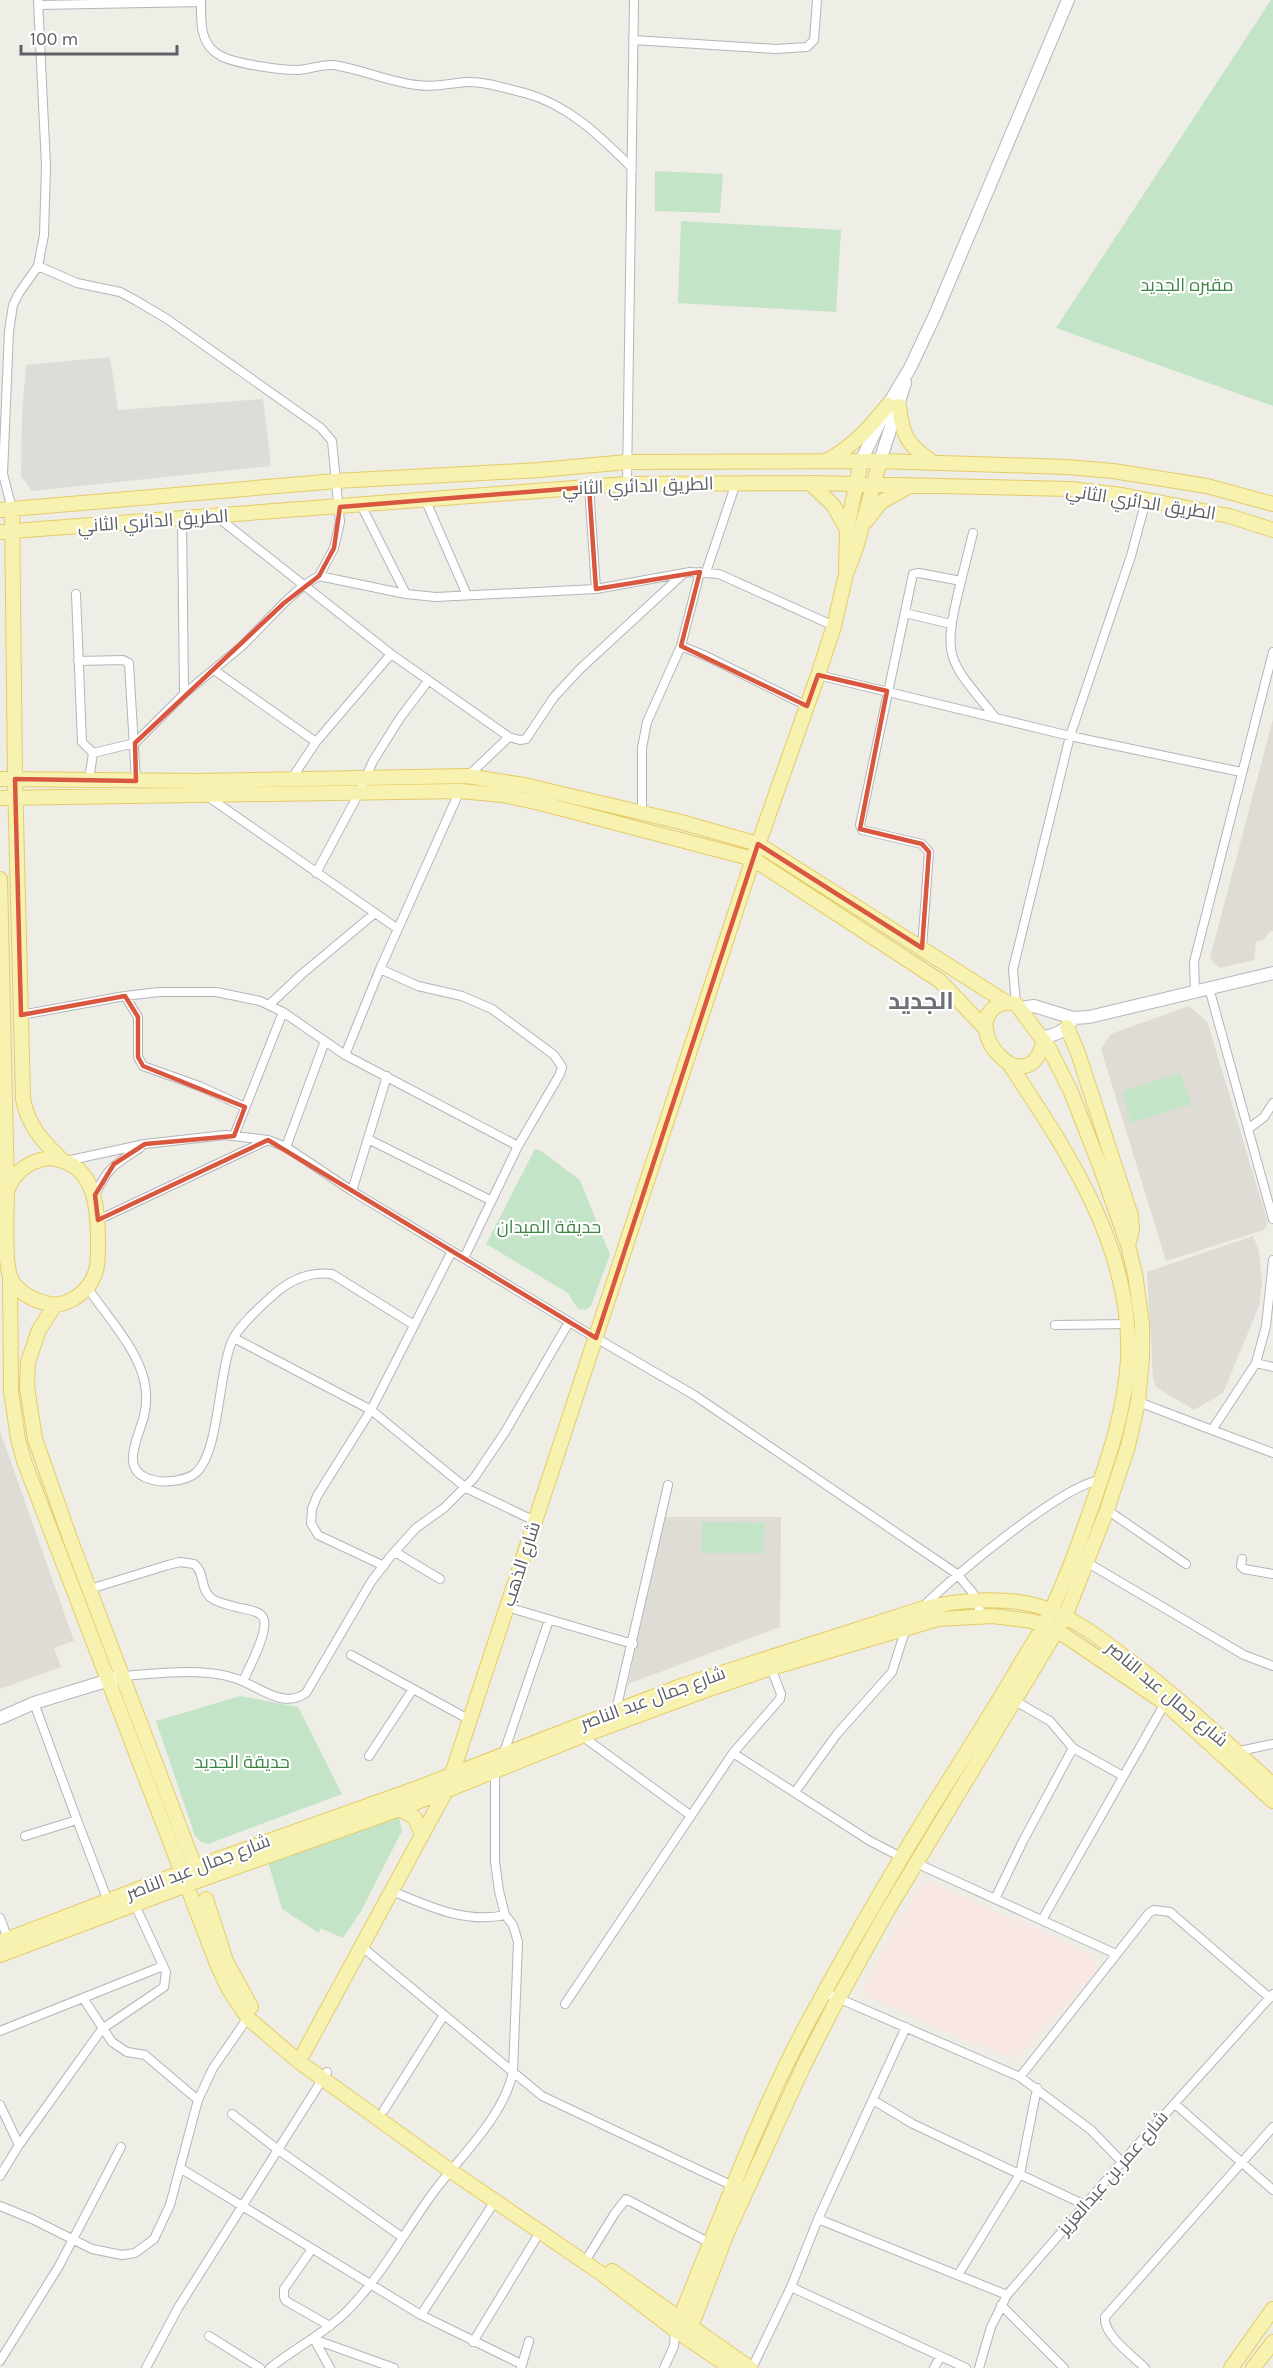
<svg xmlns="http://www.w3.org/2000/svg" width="1273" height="2368" viewBox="0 0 1273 2368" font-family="Karla,Cairo,sans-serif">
<rect width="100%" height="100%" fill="#eeede6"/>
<path fill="#dddcd8" d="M110,357L118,410L263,399L271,466L32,491L21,476L22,414L26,365Z"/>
<path fill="#dedcd4" d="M1273,719V931L1269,932L1264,939L1256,942L1254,960L1219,968L1210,958Z
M1189,1006L1207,1021L1268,1223L1264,1230L1166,1261L1101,1049L1111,1034Z
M1253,1236L1259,1251L1262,1283L1259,1306L1223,1393L1194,1410L1156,1387L1153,1377L1147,1272Z
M0,1431L74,1641L54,1648L61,1667L0,1689Z
M664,1517H781L780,1627L628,1684Z"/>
<path fill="#f9e7e4" d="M932,1882L1090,1954L1095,1961L1096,1971L1021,2054L1012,2058L1002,2055L870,1998L863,1986L918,1887Z"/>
<path fill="#c4e4c7" d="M1271,0H1273V406L1056,328Z
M655,171L723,174L720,213L655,211Z
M681,221L841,230L836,312L678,303Z
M1181,1073L1191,1104L1131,1123L1122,1091Z
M535,1149L541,1151L580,1180L610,1255L591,1306L586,1310L578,1309L568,1293L486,1244Z
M702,1522L765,1523L764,1553H701Z
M240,1696L298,1707L342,1794L208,1844L201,1842L195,1836L156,1721Z
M399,1817L402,1831L361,1911L343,1938L320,1928L319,1933L282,1909L268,1862Z"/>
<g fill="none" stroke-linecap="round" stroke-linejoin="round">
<defs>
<path id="street" d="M201,0C201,21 199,45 221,56C236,64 280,70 297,70C309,70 321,64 333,65C361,69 389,82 417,85C435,88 450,83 467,82C485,81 507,89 525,93C569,105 601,137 632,168
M39,5L201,2
M633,40L776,49L807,47L814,40L817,0
M38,266L77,283L120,292L135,300L167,319L321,428L332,441L340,522L334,548L319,576L304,585L284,603L242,646L184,694L135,743L93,753L89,780
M627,484L634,0
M589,487L596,589
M425,499L467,595
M361,505L406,594
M12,509L3,474L9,331L13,305L19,293L38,266L44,235L46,166L38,0
M216,516L391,654L509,737L467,777
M182,519L184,694
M700,572L681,646L706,656L807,706
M706,572L736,483
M319,576L406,594L436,597L596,589L690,572L719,574L834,626
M961,581L973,533
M76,594L82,742L93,753
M905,613L951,624
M78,661L123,660L129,663L136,781
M214,670L316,742
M818,675L1070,736L1241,772
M509,737L520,740L526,739L554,697L580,669L683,574
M292,778L316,742L391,654
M207,796L398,929
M642,813V748L647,722L681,646
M316,873L359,793L373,761L400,718L428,681
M922,948L929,852L922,844L862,830L860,825L913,574L919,573L961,581C942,659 946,657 995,717
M380,969L418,986L462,996L492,1009L554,1055L562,1067L560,1074L518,1146
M1209,988L1273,1219
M1195,991L1194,962L1273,652
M125,996L138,1017V1057L143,1066L199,1086L245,1107
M270,1004L302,974L375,913
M1016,1004L1013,969L1070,736L1131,556L1146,500
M21,1015L125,996L159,992H216L260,1001L283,1012L345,1055L518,1146L464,1258
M345,1055L380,969L461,788
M1248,1129L1264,1117L1273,1103
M234,1136L283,1012
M368,1139L490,1200
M286,1147L325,1041
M66,1161L145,1144L225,1135L268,1140L286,1147L352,1191L596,1338L694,1395L957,1574L973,1593L982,1616
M352,1191L387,1076
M95,1195C108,1167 115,1164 140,1148
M98,1220L268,1140
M87,1287C105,1314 137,1348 144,1380C147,1392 147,1404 144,1416C138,1439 118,1472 153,1480C165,1483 182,1481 193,1475C221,1457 217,1369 234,1337C243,1322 258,1309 271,1297C289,1280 308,1271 332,1274L414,1325
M1055,1325L1130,1324
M234,1338L371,1410L466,1488L535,1521
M1256,1363L1273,1367
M1136,1401L1212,1430L1256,1363L1266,1326L1273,1260
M1212,1430L1273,1453
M1107,1510L1186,1564
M395,1552L440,1579
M1242,1559L1241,1566L1244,1569L1273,1574
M1088,1563L1244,1655L1273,1666
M384,1566L318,1535L311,1523L312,1509L317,1496L371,1410L452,1251
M90,1589L168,1565L180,1562L194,1564C205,1572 200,1588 210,1597C216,1603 227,1604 236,1607C243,1609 257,1610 262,1616C272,1626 248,1670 243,1681
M507,1607L633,1644
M923,1607C947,1581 1073,1476 1104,1480
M351,1655L470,1720
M123,1676C158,1674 200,1667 234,1678C258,1685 282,1710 306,1693L371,1582L390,1557L416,1528L444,1508L474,1478L505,1432L569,1322
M1015,1701L1050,1721L1073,1748L1123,1776
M616,1710L668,1485
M582,1736L690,1815
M1235,1752L1273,1744
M733,1753L870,1841L901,1857
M503,1755L549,1620
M369,1756L413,1689
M795,1792L837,1734L892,1672L906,1628
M77,1820L108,1901
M25,1836L77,1820L34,1703
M916,1863L1116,1954
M392,1891C428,1906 466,1924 505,1915
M995,1899L1023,1841L1073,1748
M0,1918L8,1939
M1042,1920L1165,1703
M361,1946L542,2096L733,2186
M824,1992L1020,2077L1091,2130L1122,2162
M83,1998L112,2042L127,2052L145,2055L198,2100L213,2068L249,2016
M565,2004L733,1753L780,1699L781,1694L771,1668
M0,2031L163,1966
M1020,2077L1149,1913L1154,1910L1170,1912L1270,1998
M873,2100L913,2124L1085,2205
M1175,2104L1273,2190
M0,2105L19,2145
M384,2110L444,2015
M232,2114L277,2149L402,2237
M180,2168L421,2315L521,2364
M0,2176L19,2145L102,2029L164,1987L166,1972L135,1905
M0,2206L32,2219L92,2249L122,2255L135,2253L154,2239L170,2205L198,2100
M818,2219L1007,2295
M312,2249L284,2289V2297L286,2301L330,2326
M589,2255L615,2213L626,2199L710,2243
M958,2275L1020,2174L1037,2088
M791,2287L966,2368
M1001,2305L1064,2368
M421,2315L495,2201
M209,2336L260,2368
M313,2339L394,2368
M314,2339L330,2368
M473,2342L540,2232
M0,2361L59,2266L121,2147
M146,2368L178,2308L327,2072
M270,2368C295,2348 324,2334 347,2311C380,2278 403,2235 430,2197C457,2159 503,2119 513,2072L518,1942L513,1925L505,1915L499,1891L495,1862V1770
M521,2368L529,2341
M664,2368L674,2346L675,2330
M752,2368L791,2287L818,2219L906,2027
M934,2368L940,2357
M979,2368L991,2327L1007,2295L1122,2162L1273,1994
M1145,2368C1133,2356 1103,2335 1105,2317L1273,2127"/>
<path id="secondary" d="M861,461L888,405L910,368L935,315L1068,0
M880,461L905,383
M1020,1008L1034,1006L1073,1018L1089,1017L1273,973
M1042,1037C1056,1035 1064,1032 1073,1019
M0,1718L34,1703L116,1678"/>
<path id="primary" d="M899,406C902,436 908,446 934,463
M828,460C855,445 869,428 888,405
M810,483L833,505L847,529
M12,509L15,779L23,1099C28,1125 42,1141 61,1159
M0,510L336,481L539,470L627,462L880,461L1067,467L1113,471L1207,486L1273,504
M866,521L881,502L906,488
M0,532L627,484L810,483L1070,489L1122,495L1229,516L1273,530
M846,569L847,529L861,461
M0,779L197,781L467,776L524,785L681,822L758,844L1007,1003
M0,798L460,791L503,795L540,803L753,859L940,981L984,1027
M0,879L7,1189
M1067,1027L1078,1053L1131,1216L1132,1230L1128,1245
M48,1158C94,1161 98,1204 98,1241C98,1256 99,1272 89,1285C81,1296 64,1307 50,1304C36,1301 20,1294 12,1281C3,1265 7,1211 7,1191C15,1171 28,1162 48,1158Z
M10,1277L11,1391L18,1439L24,1461L217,1964L228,1988L248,2018L298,2061L451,2171L602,2274L675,2330L731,2368
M55,1305L39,1330L28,1362L27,1387L35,1439L72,1544L198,1875
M400,1809L415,1818L422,1835
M206,1899L226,1961L251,2007
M0,1942L196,1867L420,1787L681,1686L921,1609C957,1600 1002,1596 1038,1606C1069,1615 1096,1635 1121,1654C1175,1694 1224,1740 1273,1785
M0,1955L200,1880L400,1809L582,1736L704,1691L771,1668L938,1619L993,1616L1032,1621L1058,1631L1165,1703L1273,1801
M303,2054L447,1789L753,859L818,675L834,626L846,574L856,548L880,461
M612,2271L750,2368
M675,2330C721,2220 760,2106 819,2002C855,1936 893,1871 932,1807C960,1763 987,1720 1014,1675C1024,1657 1036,1640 1046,1621C1065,1583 1079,1543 1093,1503C1109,1457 1125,1409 1128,1360C1133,1249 1069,1154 1010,1065
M685,2337L696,2314L727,2233L804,2065L833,2008L886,1913L1065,1617L1107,1510L1128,1446L1138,1402L1142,1358V1323L1135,1274L1128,1245L1100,1166L1071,1092L1049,1048L1016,1004C1008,1002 1001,1002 994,1008C963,1032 1027,1103 1043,1043
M1231,2368L1273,2309
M1253,2368L1273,2342"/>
</defs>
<use href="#street" stroke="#b3b5b9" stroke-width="10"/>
<use href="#secondary" stroke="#b4b7bc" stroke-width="14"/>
<use href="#primary" stroke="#e5cc68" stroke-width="16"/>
<use href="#street" stroke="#fff" stroke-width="8"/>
<use href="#secondary" stroke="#fff" stroke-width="12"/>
<use href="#primary" stroke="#f8f2b1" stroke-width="14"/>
</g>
<path fill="none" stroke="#da573f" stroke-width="4.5" stroke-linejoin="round" d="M589,487L596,589L700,572L681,646L807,706L818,675L887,691L860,829L922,844L929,852L922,948L758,844L596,1338L268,1140L98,1220L95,1195L114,1164L145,1144L234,1136L245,1107L143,1066L138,1057V1017L125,996L21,1015L15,779L136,781L135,743L284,603L319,576L334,548L340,507Z"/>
<g text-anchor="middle" stroke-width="4.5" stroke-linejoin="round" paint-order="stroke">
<g font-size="18" fill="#3d8446" stroke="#fff">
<text x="1187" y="291">مقبره الجديد</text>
<text x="549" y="1233">حديقة الميدان</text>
<text x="242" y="1768">حديقة الجديد</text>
</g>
<g font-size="18" fill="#5d6065" stroke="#fff">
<text transform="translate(638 486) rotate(-2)" y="6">الطريق الدائري الثاني</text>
<text transform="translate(1141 502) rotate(9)" y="6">الطريق الدائري الثاني</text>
<text transform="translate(153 521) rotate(-4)" y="6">الطريق الدائري الثاني</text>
<text transform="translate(521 1564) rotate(-72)" y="6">شارع الذهب</text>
<text transform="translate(1167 1694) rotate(40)" y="6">شارع جمال عبد الناصر</text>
<text transform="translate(653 1698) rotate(-20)" y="6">شارع جمال عبد الناصر</text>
<text transform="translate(198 1867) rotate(-21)" y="6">شارع جمال عبد الناصر</text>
<text transform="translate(1113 2173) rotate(-49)" y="6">شارع عمر بن عبدالعزيز</text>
</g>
<g font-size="24" font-weight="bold" fill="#6e7277" stroke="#fff">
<text x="921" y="1009">الجديد</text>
</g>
</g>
<path d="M21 45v9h156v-9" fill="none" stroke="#5d6065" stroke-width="3"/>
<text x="30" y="45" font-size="18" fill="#5d6065" stroke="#ffffff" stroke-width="4.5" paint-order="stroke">100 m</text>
</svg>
